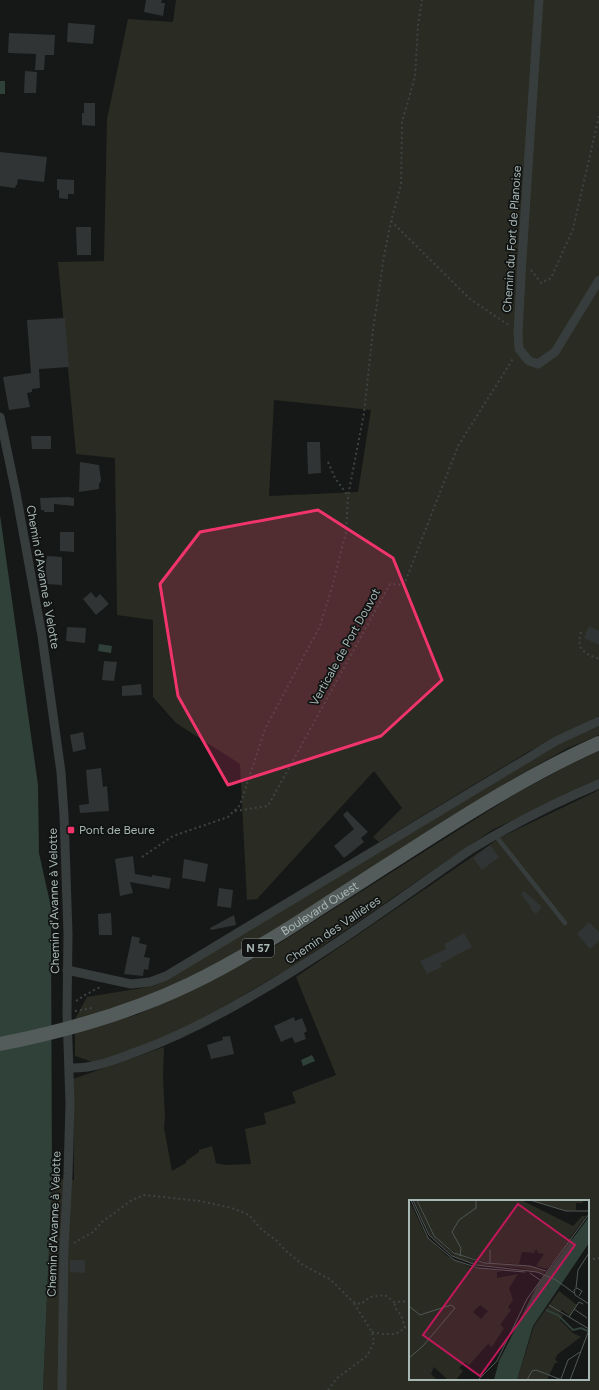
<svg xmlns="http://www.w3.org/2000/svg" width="599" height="1390" viewBox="0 0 599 1390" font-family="Figtree,sans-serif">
<rect width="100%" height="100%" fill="#161818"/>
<path fill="#2a2b22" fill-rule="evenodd" d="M176,0H599V716L526,753L379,842L373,837L402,808L374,771L257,899L247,900L240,764L176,723L153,697V620L117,615L115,458L76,454L58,262L104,261L107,119L128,19L173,22ZM274,400L371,410L358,492L269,496Z
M599,726V735L566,749L506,783L262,938L212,966L141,999L74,1021L87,997L154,986L186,968L564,741Z
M599,751V780L492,830L290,968L195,1023L123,1054L93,1062L75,1056V1033L139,1014L200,986L264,953L515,794L569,765Z
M599,790V1390H43L52,1178L74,1180L73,1079L164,1047L163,1076L165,1117L164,1128L172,1171L186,1163V1161L199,1152V1150L212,1146L216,1163L225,1165L251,1164L245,1129L266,1124L264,1113L296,1103L292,1092L336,1075L296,977L501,837ZM410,1201H588V1379H410Z"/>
<path fill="#2f4138" d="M0,81H5V94H0Z
M0,515L38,785L39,853L53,916L51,928L52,1178L43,1390H0Z
M99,644L112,646L111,653L98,651Z
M312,1055L315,1061L303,1066L301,1060Z"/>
<path fill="#313434" d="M146,0H162L161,3H165L163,16L144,12Z
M68,23L95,25L93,44L67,42Z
M9,33L55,35L54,55H45L44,70H35L36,54L8,53Z
M25,71L37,72L36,93H24Z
M84,103H95V126L82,125V113H84Z
M0,152L47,157L44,182L18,179L17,185H16L15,188L0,186Z
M57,179L74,180V194H68V199L59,198V190H57Z
M76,227H91V255H77Z
M65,318L69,367L39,369L40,388L32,389V392L27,393L30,407L9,410L3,377L31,373L27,320Z
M31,436H51V449H32Z
M307,442H320L321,473L308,474Z
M80,462L99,465L101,480L100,483H99V489L79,492Z
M69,497L74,498V506L54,504V512H44V510H41L40,498Z
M60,532H74V552L60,551Z
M47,556L62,557V585L46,584V559H47Z
M91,592L96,598L100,594L109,604L96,615L83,599Z
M589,626L599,631V645L584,638Z
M67,627L86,628L85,643L66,641Z
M104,661L117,662L114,681L102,680Z
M141,684L142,695L122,696V686Z
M83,732L86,749L73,752L70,735Z
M101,768L103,787L107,786L109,811L80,813L79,805L89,804L86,770Z
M347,811L368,832L361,838L364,842L344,858L334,846L354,829L343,815Z
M490,845L499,857L482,870L473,858Z
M133,856L135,874L152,877V875L171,878L169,889L130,882L133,893L120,896L115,859Z
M184,859L208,864L205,882L182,878Z
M219,888L233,890L231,908L217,906Z
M524,891L542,907L536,914L530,909L531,907L521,894Z
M111,913L112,935H99L98,914Z
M234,915L236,925L211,930L210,928Z
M589,922L599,932V941L590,949L577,934Z
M464,933L472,947L440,964L442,967L427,974L420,961L446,949L444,944Z
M132,936L140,938L139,943L147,945L144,957L150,958L148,970L144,969L143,976L124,974Z
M294,1017L295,1021L302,1018L307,1031L304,1033L306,1039L295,1043L292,1037L281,1042L274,1026Z
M230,1036L234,1054L211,1059L207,1045L223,1040L222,1037Z
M70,1260H85V1272L84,1273L70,1272Z"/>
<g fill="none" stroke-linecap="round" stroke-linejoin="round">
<path stroke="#3d4442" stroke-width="2" stroke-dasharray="2 3" stroke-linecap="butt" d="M391,221L470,299L510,326
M531,270L541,283L551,278L573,229L599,116
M328,462L335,478L348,496
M581,632C576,650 584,653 599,659
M235,811L268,806L390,584L404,585L458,446L514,357
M142,857L173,836L228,817L240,805L265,729L320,626L332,587L346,532L348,496L364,413L373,330L384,256L391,221L401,185L402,122L415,77L418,25L422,0
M76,1001L85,995L100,987
M75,1011L92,1008L93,1010
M74,1243L93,1232L102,1222L132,1200L144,1195L200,1201L232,1208L249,1215L262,1230L276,1240L286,1251L303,1265L331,1280L353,1302L361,1304L370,1297L385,1295L394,1302L410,1301
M588,1260L599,1258
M372,1332L382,1334H396L405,1328L401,1315L396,1309L394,1302
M328,1390L337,1378L367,1356L374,1342L372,1332L354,1303"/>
<path stroke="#373d3c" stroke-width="4.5" d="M495,835L565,923"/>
<path stroke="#373d3c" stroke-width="9" d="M539,0L522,259L518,333L519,349L529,361L538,364L555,352L599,280
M0,417L16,493L42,636L61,772L64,815L68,934L67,1013L70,1104L68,1174L64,1248L62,1390
M67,970L131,984L150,982L166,976L533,755L556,741L599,721
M69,1068C93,1069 114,1060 136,1052C175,1038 212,1019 248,998C325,954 397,901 470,850C511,825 554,803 599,784"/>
<path stroke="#535c5a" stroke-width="14" id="s1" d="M0,1044C66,1031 130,1013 190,984C238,961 281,934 325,905C414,849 503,786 599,743"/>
</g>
<path fill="#f2346c" fill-opacity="0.2" stroke="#f2346c" stroke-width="3" stroke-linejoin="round" d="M318,510L393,558L442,680L381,736L228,785L178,696L160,584L200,532Z"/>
<rect fill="#f2346c" stroke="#111313" stroke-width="1.5" x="67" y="826" width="8" height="8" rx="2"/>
<g text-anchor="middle" stroke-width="3.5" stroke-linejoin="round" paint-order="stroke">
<rect fill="#111313" stroke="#7b8684" stroke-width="1" x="242" y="939" width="32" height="18" rx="3"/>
<g font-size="11" font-weight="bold" fill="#a8b8b4">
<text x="258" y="952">N 57</text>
</g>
<g font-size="12" fill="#a8b8b4" stroke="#111313">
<text transform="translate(512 239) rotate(-86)" y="4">Chemin du Fort de Planoise</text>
<text transform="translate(43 577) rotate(80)" y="4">Chemin d'Avanne à Velotte</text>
<text transform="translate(345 647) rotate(-61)" y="4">Verticale de Port Douvot</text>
<text transform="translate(54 901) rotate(-91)" y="4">Chemin d'Avanne à Velotte</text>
<text dy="4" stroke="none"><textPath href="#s1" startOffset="350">Boulevard Ouest</textPath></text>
<text transform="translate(333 930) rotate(-34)" y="4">Chemin des Vallières</text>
<text transform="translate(54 1224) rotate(-88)" y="4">Chemin d'Avanne à Velotte</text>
</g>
<g font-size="12" fill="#a8b8b4" stroke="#111313" text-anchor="start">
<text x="79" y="834">Pont de Beure</text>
</g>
</g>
<g transform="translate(409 1200)">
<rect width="180" height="180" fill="#161818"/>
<path d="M0,0L17,36L38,56L61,67L93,71L88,72V78L109,74L100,88L104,100L99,107L102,110L91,125L95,128L83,147L79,144L60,165L56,162L50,168L54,171L47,180H39L25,167L22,174L28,180H0ZM71,105L79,111L72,119L64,112ZM5,0H8L24,36L43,52L69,62L122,66L136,71L134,74L111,68L69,65L47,58L22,37ZM9,0H112L164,26L173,16H177L161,38L164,40L138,69L127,66L135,54L129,53L127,49L125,53L113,52L110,64L81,63L48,54L25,36ZM122,0H174V3H167V10L158,11ZM150,91L168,105L161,116L153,110L150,113L154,115L151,120L164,133L172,137L149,154L146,159L149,163H146L138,180H108L125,126Z" fill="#2a2b22" fill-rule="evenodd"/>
<path d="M180,17V43L124,126L108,180H85L90,161L128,86Z" fill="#2f4138"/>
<path fill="none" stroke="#2f4138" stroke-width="2" d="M137,110L149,115L164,130L172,128L179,131"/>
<path fill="none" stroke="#505856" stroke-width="1" d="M2,0L19,38L45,60L69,68L116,72M4,0L20,35L43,56L67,65L128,72L147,80L165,93M8,0L25,36L45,53L76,63L121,66L137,71M121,0L157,11H180M81,50V63M51,56L52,48L43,32L50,20L67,8V0M121,73L131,80M167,88L169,70L180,53M170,96L173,91L168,88L165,90L166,95L180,104M140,105L180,129M0,106L11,115L42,105L46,108L14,146L0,158M165,109L178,118M160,117L170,102L174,104M152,179L159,160L171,152M69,180L88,161L118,99L180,14M118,180L123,171L127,170L153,180M161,180L180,130"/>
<path fill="#c2185b" fill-opacity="0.15" stroke="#c2185b" stroke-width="2" d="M109,4L166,45L71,176L14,135Z"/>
<rect width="180" height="180" fill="none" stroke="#a8b8b4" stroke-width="2"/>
</g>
</svg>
